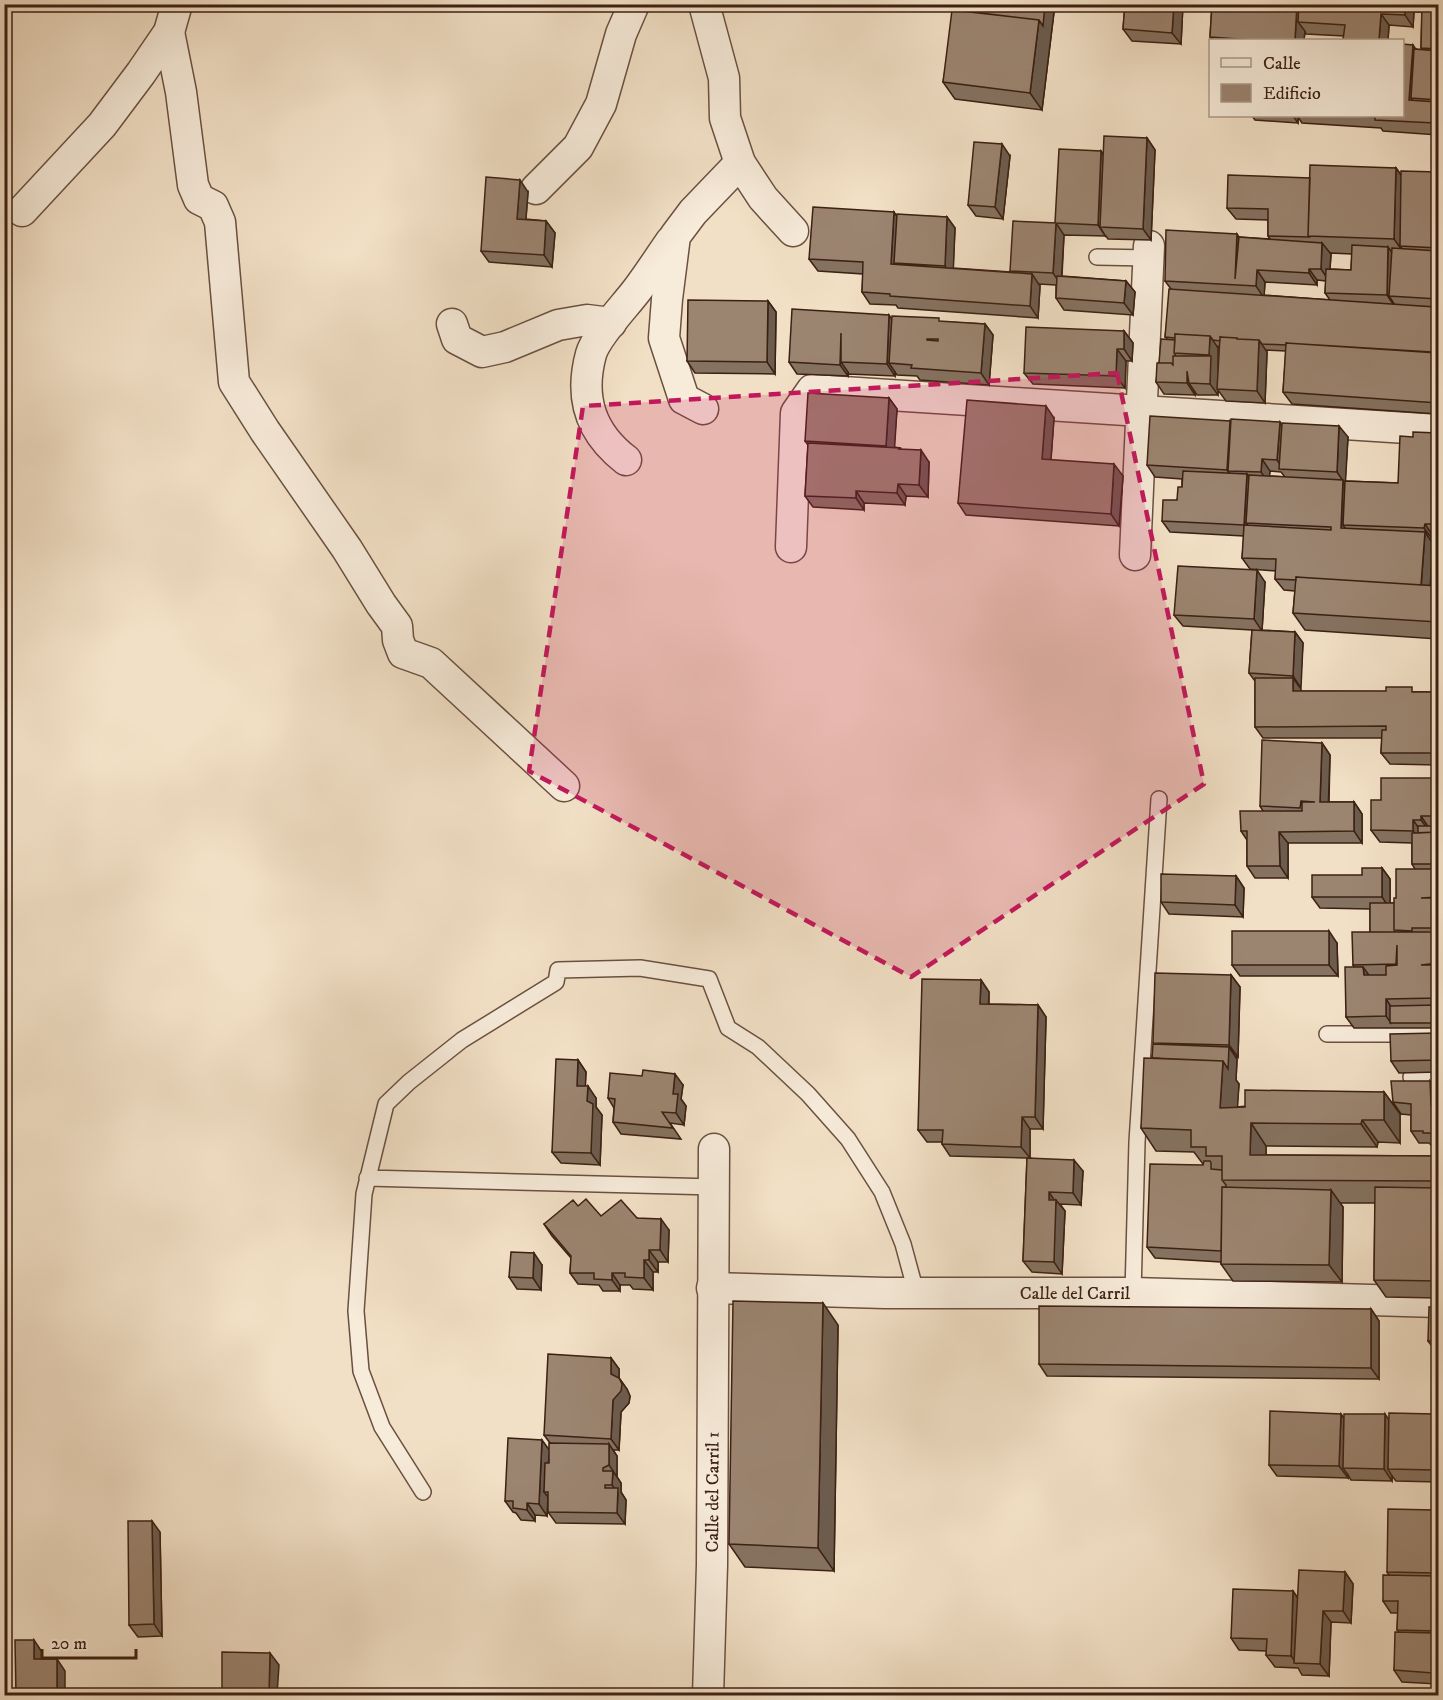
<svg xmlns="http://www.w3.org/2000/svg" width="1443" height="1700" viewBox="0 0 1443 1700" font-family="'IM FELL DW Pica',serif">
<rect width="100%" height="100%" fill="#f2e0c6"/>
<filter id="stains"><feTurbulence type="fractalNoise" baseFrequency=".00333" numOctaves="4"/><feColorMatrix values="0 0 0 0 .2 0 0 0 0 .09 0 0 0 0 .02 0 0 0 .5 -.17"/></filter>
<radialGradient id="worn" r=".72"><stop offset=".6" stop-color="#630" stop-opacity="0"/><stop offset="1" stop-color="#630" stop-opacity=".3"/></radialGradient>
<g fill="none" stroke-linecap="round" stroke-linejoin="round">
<defs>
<path id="service" d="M1097,257L1149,258
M1327,1034H1438
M1411,1077H1438
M367,1178L715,1187
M1133,1293L1137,1142L1159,799
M423,1492L382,1427L361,1371L356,1311L364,1194L386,1104L409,1082L462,1040L556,982L558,970L640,968L709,979L728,1028L758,1047L808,1094L848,1139L882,1192L903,1244L916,1292"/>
<g id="minor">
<path d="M704,4L724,78L725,118L740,163L763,198L793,231"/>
<path d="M169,32L181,92L193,185L199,199L213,206L220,222L234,382L265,431L347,549L381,604L397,626L398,640L403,653L431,663L564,786"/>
<path d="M536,189L578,147L601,104L621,34L634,4"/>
<path d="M22,211L102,125L141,73L169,32L177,4"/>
<path d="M452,324L457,339L482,352L505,347L558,325L587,320L611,323"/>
<path d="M703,409L684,399L664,338L667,299L675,236L693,212L740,163"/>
<path d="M626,460C591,433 579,398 591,354C596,336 625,306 637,290C649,274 660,257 671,241"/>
<path d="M791,547L796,413L812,390L1438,430"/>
<path d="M1135,555L1149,246"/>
<path id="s1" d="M712,1288L885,1293H1133L1438,1302"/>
<path id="s2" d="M708,1696L712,1565L714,1149"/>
</g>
</defs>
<use href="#service" stroke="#6a5040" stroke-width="18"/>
<use href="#minor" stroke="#6a5040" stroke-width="33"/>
<use href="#service" stroke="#f7ebda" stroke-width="15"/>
<use href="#minor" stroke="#f7ebda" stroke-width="30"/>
</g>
<path fill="#857260" stroke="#3c2013" stroke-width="1.5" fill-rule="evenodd" d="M957,4H1055L1042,110L955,99L943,82Z
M1125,4H1183L1181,44L1132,41L1123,29Z
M1212,4H1438V135L1383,131L1381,128L1302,123L1298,117V123L1255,120L1252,116H1402L1416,49L1422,50L1421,48L1422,12H1414L1413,27L1389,25L1388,40H1343L1344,36L1306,34L1305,31L1304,40H1213L1210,37Z
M1147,138L1155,150L1151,240L1108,239L1106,236L1064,235L1062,276L1126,281L1135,292L1133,315L1064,310L1056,298V285L1039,284L1040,286L1038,318L898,308L896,305L870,304L862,292L863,274L818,271L809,259L896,215L947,217L955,228L953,268L1011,272L1010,271L1055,223L1101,151L1103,154Z
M1010,156L1003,219L976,216L968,205Z
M1396,168L1401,175L1438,172V310H1437L1438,313L1436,353H1438V414L1292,404L1283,392L1286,351L1266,350L1267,352L1265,403L1226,401L1218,390V395H1197L1195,392V395L1164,394L1156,382L1159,363L1167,339L1165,337L1171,289L1165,281L1239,237L1270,239L1268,236V220L1236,219L1227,208L1310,178ZM1330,253L1352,254L1351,270L1330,269L1331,254ZM1317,280L1326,281L1325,293L1330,300L1264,295L1265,282L1317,285ZM1217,346L1220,347L1219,368L1217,366L1218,348Z
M528,192L526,219L546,221L555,233L552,267L489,262L481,251Z
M768,301L776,312L775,374L695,373L687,361Z
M891,319L985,324L993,335L989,385L920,380L917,376L897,375L895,372V376L849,374L848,372V376L797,374L789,362Z
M1124,331L1133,343L1132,361H1126L1125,388L1033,384L1024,373Z
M889,398L897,409L894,447L900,448L901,449L929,462L928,497L906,496L905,505L864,503V510L813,507L805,496L808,445L805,441Z
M1054,418L1051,460L1123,476L1119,526L966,515L958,503Z
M1230,421L1231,423L1282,425L1348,437L1345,481L1398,483L1413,437L1438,433V550H1436L1433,546L1430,585L1438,586V639L1305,630L1293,613L1295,591L1284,590L1275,579L1276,571L1250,569L1242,558L1244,536L1170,532L1162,521L1177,500L1182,487V479L1155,477L1147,465ZM1270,471L1281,472L1285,477L1269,476Z
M1265,582L1262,630L1295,632L1303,643L1300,688L1301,691L1438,692V765L1390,764L1381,753L1382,738H1263L1255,727V681L1249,673L1252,630L1183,626L1174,615Z
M1322,743L1330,755L1329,802H1354L1362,814V843H1288V878H1255L1247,866V840L1241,831L1263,811L1260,806Z
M1438,778V1028H1354L1346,1017L1354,967L1353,965L1370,932V909L1320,908L1312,897L1382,868L1390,879V903H1394L1396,898L1415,869L1412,864V843L1380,842L1371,830L1381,800Z
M1236,876L1244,888L1243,917L1169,914L1161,902Z
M1337,943L1338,976H1240L1232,965Z
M1231,975L1240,987L1238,1057H1236L1237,1059L1236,1080L1239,1084L1237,1107L1384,1092L1400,1114V1143L1378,1142L1377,1147L1266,1146V1155L1438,1156V1298L1386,1297L1374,1280L1375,1203H1340L1343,1207L1342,1282L1233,1281L1221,1264V1262L1155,1258L1147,1247L1203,1164L1194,1152L1156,1151L1141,1128L1152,1058L1154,1044L1153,1043Z
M981,980L989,992V1004L1038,1005L1046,1017L1043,1129H1030V1158L1083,1171L1081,1205L1060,1204L1065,1211L1062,1274L1032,1272L1023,1261L1027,1158L950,1156L942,1144V1142H927L918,1130Z
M1438,1033V1072L1399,1073L1391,1061Z
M578,1060L586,1072L585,1086L596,1098V1107L602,1115L600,1165L561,1163L552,1152Z
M1438,1075V1145H1431L1429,1143H1419L1411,1131V1115L1401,1114L1393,1102L1433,1085Z
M683,1085L681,1099L686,1106L684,1125L670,1123L681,1139L621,1134L613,1122L614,1108L608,1098Z
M578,1206L601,1216L637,1218L669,1230L668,1262H658V1272H653V1290L633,1289L630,1285H620V1291H603L599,1285L578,1284L570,1273L571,1258L552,1236L544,1224Z
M542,1265L541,1290L517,1289L509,1277Z
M1438,1307V1353H1437L1428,1341Z
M1371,1309L1379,1321V1379L1047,1376L1039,1364Z
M838,1325L834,1571L745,1567L729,1544Z
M611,1358L619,1369V1378L627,1389L630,1396L629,1403L621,1412L619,1450H613L617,1456V1477L621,1483V1492L626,1500L625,1524L556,1523L548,1512V1497L547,1516L535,1515V1521L521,1520L516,1513L513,1512L505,1501L549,1450L550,1443L544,1435Z
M1435,1414L1438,1418V1482L1396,1481L1392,1476V1481L1351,1480L1348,1475V1478L1277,1476L1269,1465L1344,1418L1389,1420Z
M1435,1510L1438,1515V1684L1402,1682L1394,1670L1399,1632L1397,1630L1398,1613H1391L1383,1601L1389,1575L1387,1572Z
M160,1532L162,1636L138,1637L129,1625Z
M1345,1572L1353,1584L1351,1623L1331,1622L1329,1676L1302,1675L1298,1668L1275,1667L1266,1655L1267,1651L1239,1650L1231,1638L1293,1591L1297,1597Z"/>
<path fill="#6c5c4e" stroke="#3c2013" stroke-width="1.5" d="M1045,4H1055L1042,110L1030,93L1039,20Z
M1174,4H1183L1181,44L1172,33Z
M1297,4H1306L1298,22L1305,31L1304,40H1295Z
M1405,4H1408L1414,12L1413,27L1405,15Z
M1381,14L1389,25L1388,40H1379Z
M1413,45L1421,57L1411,98L1418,108L1409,100Z
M1437,102L1438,104V128L1435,123Z
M1293,116H1297L1298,117V123Z
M1147,138L1155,150L1151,240L1143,229Z
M1002,144L1010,156L1003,219L995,207Z
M1101,151L1109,163L1100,227L1106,237L1098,225Z
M1396,168L1408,185L1400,246L1406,254V256L1394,239Z
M520,180L528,192L525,230L517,219Z
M894,212L902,224L894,263L899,271L891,264Z
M947,217L955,228L953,278L945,266Z
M546,221L555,233L552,267L544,255Z
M1056,223L1064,235L1061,285L1053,273Z
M1237,234L1245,246L1235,279Z
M1322,243L1331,254L1329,281L1321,269Z
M1388,247L1397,259L1389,296L1395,305V307L1387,295Z
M1309,269L1317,280V285L1309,273Z
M1257,270L1265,282L1264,298L1256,286Z
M1032,274L1040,286L1038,318L1030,306Z
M1126,281L1135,292L1133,315L1124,303Z
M768,301L776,312L775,374L767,362Z
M1435,307L1438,313L1436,361L1432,355Z
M889,315L897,327L889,363L895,372V376L887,364Z
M985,324L993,335L989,385L981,373Z
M1124,331L1133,343L1132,361L1124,349Z
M841,333V362L848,372V376L840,365Z
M1210,336L1218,348V395L1210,384V357L1209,355Z
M1259,340L1267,352L1265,403L1257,391Z
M1117,349L1126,361L1125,388L1116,376Z
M1187,371L1189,383L1195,392V395L1187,383Z
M889,398L897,409L894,457L886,446Z
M1046,406L1054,418L1050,471L1042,459Z
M1230,421L1238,433L1228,471L1235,480V482L1227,470Z
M1280,422L1288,434L1283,469L1277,460Z
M1339,426L1348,437L1343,525L1349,534L1341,528L1343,481L1337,472Z
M921,450L929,462L928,497L919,485Z
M1262,459L1270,471L1269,484L1261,472Z
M1114,464L1123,476L1119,526L1111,514Z
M1247,474L1255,486L1246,523L1253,532L1244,525Z
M898,484L906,496L905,505L897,493Z
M856,491L864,503V510L856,498Z
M1425,524L1433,536V540L1424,528Z
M1425,532L1433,544H1432L1433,546L1429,601L1421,589Z
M1257,570L1265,582L1262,631L1254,619Z
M1295,632L1303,643L1301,688L1293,676Z
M1293,678L1301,689V703L1293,691Z
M1322,743L1330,755L1328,814L1320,802Z
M1354,802L1362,814V843L1354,831Z
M1421,816L1429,828V831L1421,820Z
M1413,820L1421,831V843L1413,831Z
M1279,832L1288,843V878L1280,866Z
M1382,868L1390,879V909L1382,897Z
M1236,876L1244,888L1243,917L1235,905Z
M1329,931L1337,943L1338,976L1329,965Z
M1437,932L1438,933V964V963Z
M1363,967L1371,978L1364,975Z
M1231,975L1240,987L1238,1057L1229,1045Z
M981,980L989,992L988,1016L980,1004Z
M1386,999L1394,1011L1391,1023L1386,1016Z
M1038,1005L1046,1017L1043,1129L1035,1117Z
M1229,1047L1237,1059L1236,1080L1239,1084L1236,1130L1220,1108L1223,1061Z
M578,1060L586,1072L585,1097L577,1086Z
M675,1074L683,1085L681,1099L686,1106L684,1125L676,1113L673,1094Z
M1430,1081L1438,1092L1433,1103L1438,1110L1431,1105Z
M588,1086L596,1098V1107L602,1115L600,1165L591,1153L587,1101Z
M1384,1092L1400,1114V1143L1384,1120Z
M1022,1117L1030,1129V1158L1021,1147Z
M1362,1120L1378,1142L1377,1147L1361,1124Z
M1251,1123L1266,1146V1177L1250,1155Z
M1074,1160L1083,1171L1081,1205L1073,1193Z
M1331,1190L1343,1207L1342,1282L1329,1265Z
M1049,1192L1056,1203V1200L1065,1211L1062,1274L1054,1262Z
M661,1219L669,1230L668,1262L660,1250Z
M649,1250L658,1262V1272L649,1260Z
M534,1253L542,1265L541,1290L533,1278Z
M644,1260L653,1272V1290L644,1278Z
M612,1273L620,1285V1291L612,1280Z
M823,1303L838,1325L834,1571L818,1548Z
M1371,1309L1379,1321V1379L1371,1368Z
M611,1358L619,1369V1386L611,1374Z
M619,1378L627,1389L630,1396L629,1403L621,1412L619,1450L611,1439L613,1400Z
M1341,1414L1349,1425L1343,1468L1348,1475V1478L1339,1466Z
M1385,1414L1393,1426L1388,1469L1392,1476V1481L1384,1469Z
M542,1440L550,1451L544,1492L548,1497L547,1516L539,1504Z
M609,1444L617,1456V1477L609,1465Z
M1435,1445L1438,1450V1477L1434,1470Z
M613,1471L621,1483V1492L626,1500L625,1524L617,1513L618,1493L612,1485Z
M527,1503L535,1515V1521L527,1510Z
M1435,1510L1438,1515V1556H1436L1438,1560V1580L1434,1573Z
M152,1521L160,1532L162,1636L154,1624Z
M1345,1572L1353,1584L1351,1623L1343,1611Z
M1293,1591L1301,1603L1296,1663L1291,1656Z
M1323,1611L1331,1622L1329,1676L1320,1664Z
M1434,1633L1438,1638L1436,1676L1433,1673Z
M34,1640L42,1652V1671L34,1659Z
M270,1653L279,1665L277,1695H269Z
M57,1659L65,1671V1695H57Z"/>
<path fill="#9b8470" stroke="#3c2013" stroke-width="1.5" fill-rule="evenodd" d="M957,4H1045L1043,26L1039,20L956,10Z
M1125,4H1174L1172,33L1123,29Z
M1212,4H1297L1295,40H1252L1210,37Z
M1299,4H1405V15L1381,14L1379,40H1343L1345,25L1298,22Z
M1422,4H1438V49L1421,48Z
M952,10L1039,20L1030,93L943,82Z
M1402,44L1413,45L1409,100L1437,102L1435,123L1375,120V117L1359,116H1402Z
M1414,49L1438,51V100L1411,98Z
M1104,136L1147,138L1143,229L1100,227Z
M974,142L1002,144L995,207L968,205Z
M1059,149L1101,151L1098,225L1055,223Z
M1310,165L1396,168L1394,239L1308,236Z
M1401,171L1438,172V248L1400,246Z
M1228,175L1310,178L1308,236L1309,237L1268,236V209L1227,208Z
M486,177L520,180L517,219L546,221L544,255L481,251Z
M813,207L894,212L891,264L1032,274L1030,306L890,296V294L862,292L863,262L809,259Z
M897,214L947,217L945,266L894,263Z
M1013,221L1056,223L1053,273L1010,271Z
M1166,230L1237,234L1235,279L1239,237L1322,243L1321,269H1309V273L1257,270L1256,286L1165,281Z
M1352,245L1388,247L1387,295L1325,293L1326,269L1351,270Z
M1392,248L1438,251V299L1389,296Z
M1057,276L1126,281L1124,303L1056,298Z
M1169,289L1435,307L1432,352L1286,343V345L1262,344L1259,340L1238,339L1237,338L1220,337V341L1213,340L1210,336L1175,334V338L1165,337Z
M688,300L768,301L767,362L687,361Z
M792,309L889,315L887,364L841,362V333L840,365L789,362Z
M892,316L939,318V321L985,324L981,373L911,368L912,365L889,363ZM927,339H938V341L927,340Z
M1026,327L1124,331V349H1117L1116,376L1024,373Z
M1175,334L1210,336L1209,355L1174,353Z
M1220,337L1237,338V339L1259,340L1257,391L1217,389Z
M1161,339L1175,340L1174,353L1176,356H1173V365L1171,363H1159Z
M1286,343L1438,353V403L1283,392Z
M1173,356H1211L1210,384L1189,383L1187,371V383L1156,382L1157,363H1171L1173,365Z
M808,393L889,398L886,446L805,441Z
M967,400L1046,406L1042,459L1114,464L1111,514L958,503Z
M1150,416L1230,421L1227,470L1147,465Z
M1231,419L1280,422L1277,460L1262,459L1261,472L1228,471Z
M1282,423L1339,426L1337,472L1279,469Z
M1413,432L1438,433V524H1425L1424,528L1343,525L1345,481L1398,483L1400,436L1413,437Z
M808,443L900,448L899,449L921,450L919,485L898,484L897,493L856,491V498L805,496Z
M1183,471L1247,474L1244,525L1162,521L1163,500H1177L1178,487H1182Z
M1249,475L1343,480L1341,528L1425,532L1421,585L1296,577V580L1275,579L1276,559L1242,558L1244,525L1331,530V527L1246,523Z
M1432,531H1438V544H1432Z
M1178,566L1257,570L1254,619L1174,615Z
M1296,577L1438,586V622L1293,613Z
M1252,630L1295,632L1293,676L1249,673Z
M1255,678H1293V691H1386V687H1412V692H1438V757H1437V729L1436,753H1381L1382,730H1386V726L1255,727Z
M1262,740L1322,743L1320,802H1354V831L1279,832L1280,866H1247V831H1241L1240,811H1302V802H1315L1301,801L1300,808L1260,806Z
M1381,778H1438V816H1421V820H1413V831L1371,830V800H1381Z
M1418,826H1438V832L1418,833Z
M1438,832V864H1412V833Z
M1362,868H1382V897H1312V875H1362Z
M1396,869H1438V897L1421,898H1438V926H1435V928H1412V931L1394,930V898H1396Z
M1161,874L1236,876L1235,905L1161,902Z
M1370,903H1394V930L1395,932H1370Z
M1232,931H1329V965H1232Z
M1352,932H1437L1438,963L1421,965H1438V998L1386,999V1016L1346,1017L1345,967H1363L1364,975H1386V966L1397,965V945L1396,964L1353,965Z
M1155,973L1231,975L1229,1045L1153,1043Z
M922,979L981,980L980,1004L1038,1005L1035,1117H1022L1021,1147L942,1144L943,1130H918Z
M1438,1005V1023H1390V1006Z
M1438,1033V1060L1391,1061L1390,1034Z
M1153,1044L1229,1047L1228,1069L1223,1061L1152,1058Z
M1144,1058L1223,1061L1220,1108L1245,1107V1090L1384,1092V1120H1362L1361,1124L1251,1123L1250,1155L1438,1156V1181L1222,1180V1156H1206V1147H1191V1130L1141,1128Z
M556,1059L578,1060L577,1086H588L587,1101L593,1104L591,1153L552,1152Z
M643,1070L675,1074L673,1094H678L676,1113L662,1112L673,1128L613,1122L615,1099L608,1098L610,1073L642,1076Z
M1433,1075H1438V1103H1433Z
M1391,1081H1430L1431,1105H1438V1133H1423V1131H1411V1104L1393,1102Z
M1027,1158L1074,1160L1073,1193L1049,1192V1200H1056L1054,1262L1023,1261Z
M1204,1161H1210L1211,1163V1169L1222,1170V1180L1226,1185V1187H1222L1221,1251L1147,1247L1150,1164L1203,1165Z
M1222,1187L1331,1190L1329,1265L1221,1264Z
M1375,1187L1438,1188V1281L1374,1280Z
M586,1199L601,1216L621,1200L637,1218L661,1219L660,1250H649V1260H644V1278L625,1277V1273H612V1280L594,1279V1273H570L571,1256L544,1224L573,1200L578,1206Z
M511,1252L534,1253L533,1278L509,1277Z
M733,1301L823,1303L818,1548L729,1544Z
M1039,1306L1371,1309V1368L1039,1364Z
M1429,1307H1438V1341H1428Z
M548,1354L611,1358V1374L619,1378L622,1384L621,1391L613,1400L611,1439L544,1435Z
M1270,1411L1341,1414L1339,1466L1269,1465Z
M1389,1413L1435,1414V1418H1438V1445H1435L1434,1470L1388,1469Z
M1344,1414H1385L1384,1469L1343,1468Z
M508,1438L542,1440L539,1504L527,1503V1510L513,1508V1501H505Z
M549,1443L609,1444V1465L603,1468V1471H613L612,1485H605V1488H618L617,1513L548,1512V1492H544L545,1463H549Z
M1388,1509L1435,1510L1434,1573L1387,1572Z
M128,1521H152L154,1624L129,1625Z
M1437,1529H1438V1556H1436Z
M1299,1570L1345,1572L1343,1611H1323L1320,1664L1294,1663Z
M1383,1575L1438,1576V1676H1435L1436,1631L1397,1630L1398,1601H1383Z
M1233,1589L1293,1591L1291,1656L1266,1655L1267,1639L1231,1638Z
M1395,1632L1434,1633L1433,1673L1394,1670Z
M15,1640H34V1659H57V1695H16Z
M222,1652L270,1653L269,1695H222Z"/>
<path fill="#c2185b" fill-opacity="0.2" stroke="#c2185b" stroke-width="4.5" stroke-dasharray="12 8" stroke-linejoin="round" d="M1117,373L1204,784L911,977L529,771L583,406Z"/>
<g text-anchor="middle" stroke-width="4.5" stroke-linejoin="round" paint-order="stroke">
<g font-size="18" fill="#3c2013" stroke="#f7ebda">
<text dy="6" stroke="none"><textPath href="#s1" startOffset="363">Calle del Carril</textPath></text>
<text dy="6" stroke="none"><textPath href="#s2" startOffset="204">Calle del Carril 1</textPath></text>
</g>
</g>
<rect width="1443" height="1700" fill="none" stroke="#f2e0c6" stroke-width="24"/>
<rect x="6" y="6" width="1431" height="1688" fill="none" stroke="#3c2013" stroke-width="3"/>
<rect x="12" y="12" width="1419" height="1676" fill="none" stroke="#3c2013" stroke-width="1.5"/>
<rect x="1209" y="39" width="195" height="78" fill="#f7ebda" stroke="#ac9a8a" stroke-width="1.5"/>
<rect x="1221" y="58" width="30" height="9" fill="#f7ebda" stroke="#ac9a8a" stroke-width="1.5"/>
<text x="1263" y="69" font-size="18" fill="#3c2013">Calle</text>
<rect x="1221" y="84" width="30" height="18" fill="#9b8470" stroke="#ac9a8a" stroke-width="1.5"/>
<text x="1263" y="99" font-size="18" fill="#3c2013">Edificio</text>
<path d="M42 1649v9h94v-9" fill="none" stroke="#3c2013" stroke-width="3"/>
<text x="51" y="1649" font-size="18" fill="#3c2013" stroke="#f7ebda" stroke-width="4.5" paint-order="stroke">20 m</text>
<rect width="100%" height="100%" filter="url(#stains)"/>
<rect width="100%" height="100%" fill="url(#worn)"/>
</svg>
